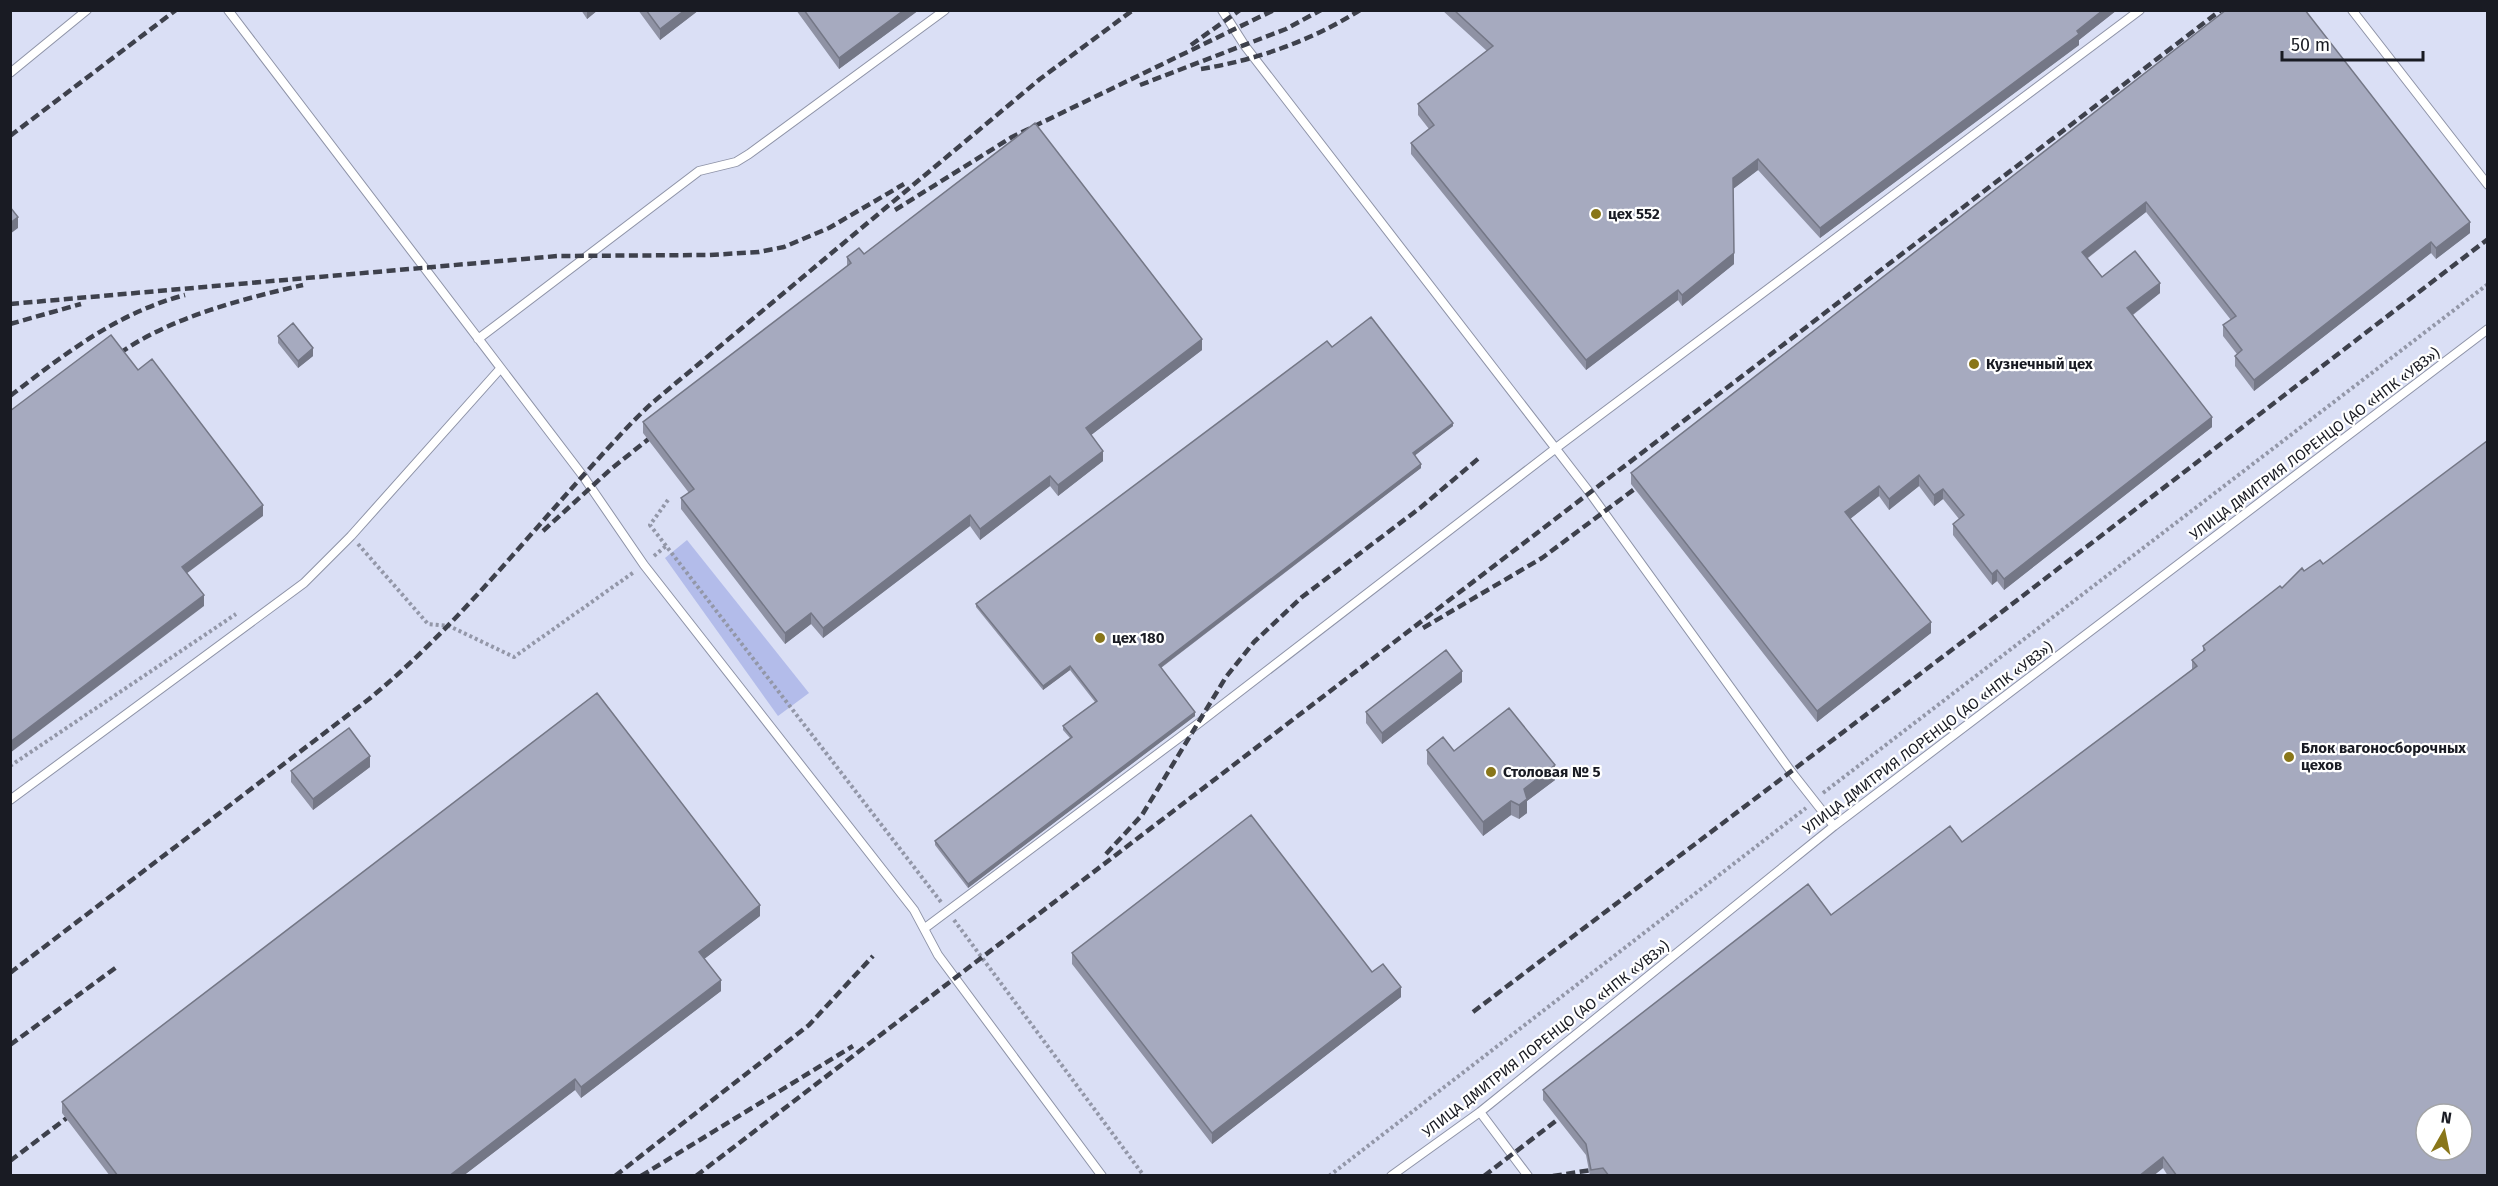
<svg xmlns="http://www.w3.org/2000/svg" width="2498" height="1186" viewBox="0 0 2498 1186" font-family="'Fira Sans',sans-serif">
<rect width="100%" height="100%" fill="#dadff5"/>
<path fill="#b3bcea" d="M687,540L809,693L778,716L665,558Z"/>
<g fill="none" stroke-linecap="round" stroke-linejoin="round">
<defs>
<path id="lane" d="M228,10L583,476L644,565L914,910L938,955L1102,1176
M1222,10L1245,46L1590,493L1790,770L1834,826
M2352,10L2488,185
M10,73L87,10
M478,339L699,171L736,162L749,154L945,10
M10,800L304,583L351,536L500,369
M925,928L1199,723L1560,445L2140,10
M1480,1112L1528,1176
M1391,1176L1480,1112L1834,826L2488,329"/>
</defs>
<use href="#lane" stroke="#8e93a7" stroke-width="10"/>
<path stroke="#9397a8" stroke-width="4" stroke-dasharray="3 3" stroke-linecap="butt" d="M668,500L650,525L941,902
M358,544L428,624L449,626L514,657L634,572
M654,556L666,546
M10,766L236,614
M1823,793L2488,284
M954,920L1144,1176
M1329,1176L1806,808"/>
<use href="#lane" stroke="#fff" stroke-width="8"/>
<path stroke="#3e414c" stroke-width="4.5" stroke-dasharray="9 4.5" stroke-linecap="butt" d="M1191,45L1240,10
M1201,69C1257,60 1313,40 1360,10
M1140,85L1286,29L1321,10
M10,136L176,10
M895,210L1012,137L1274,10
M10,304L558,256L709,255L759,252L784,247L829,228L904,184
M10,324L81,304
M109,361C163,319 238,300 303,285
M10,396C66,353 117,313 185,295
M543,531L611,469L661,429
M1423,628L1542,558L1648,479
M1106,854L1142,815L1226,677L1254,642L1302,597L1420,508L1479,458
M10,973L369,699C448,634 512,555 580,479C604,453 626,427 652,403L1040,79L1133,10
M1473,1012L1986,624L2488,239
M10,1045L118,966
M10,1161L80,1108
M615,1176L809,1025L873,956
M641,1176L853,1046
M696,1176L2221,10
M1484,1176L1570,1110
M1553,1176L1604,1168"/>
</g>
<path fill="#8f92a4" d="M581,10H598L587,19Z
M638,10H699L660,40Z
M796,10H919L839,69Z
M1442,10H2117L2079,40V45L1820,238L1758,170L1733,189L1734,264L1682,306L1678,300L1586,370L1411,154V143L1429,129L1418,115V104L1487,51Z
M2226,10L2470,233L2436,259L2431,253L2254,391L2235,366V356L2237,354L2223,336V325L2231,320L2146,212L2088,258L2102,277L2160,293L2133,315L2212,427L2004,590L1997,581L1992,585L1953,535V524L1959,519L1943,499L1934,506L1919,486L1889,510L1879,496L1850,519L1931,633L1817,722L1631,484V473Z
M864,254L1202,350L1091,435L1103,461L1058,496L1050,486L980,540L970,526L823,638L811,624L785,644L681,509V498L689,493L643,433V422L847,267V257Z
M278,336L313,356L298,368L278,343Z
M1332,347L1453,426L1415,455L1421,468L1161,668L1195,716L968,888L935,845V841L1070,738L1063,730V726L1095,702L1070,670L1043,690L976,607V604Z
M2280,586L2487,1176H2168L2163,1168L2153,1176H1590L1586,1155L1543,1100V1090L1831,915L1962,842L2192,670V660L2203,652V646Z
M1462,682L1382,744L1366,723V712Z
M1427,750L1454,751L1555,780L1527,801V813L1519,819L1511,815L1483,836L1427,764Z
M370,767L313,810L291,782V771Z
M760,916L704,959L721,991L581,1098L575,1090L463,1176H110L62,1113V1102Z
M1072,953L1372,972L1401,997L1212,1144L1072,964Z"/>
<path fill="#747786" d="M587,10H598L587,19Z
M685,10H699L660,40V29Z
M904,10H919L839,69V58Z
M2103,10H2117L2079,40V45L1820,238V228Z
M1758,159V170L1733,189V178Z
M2146,202V212L2082,262V252Z
M18,217V228L10,234V223Z
M2470,222V233L2436,259V248Z
M2431,242V253L2254,391V380Z
M1734,253V264L1682,306V295Z
M2160,283V293L2127,319V308Z
M1678,290V300L1586,370V360Z
M1202,339V350L1086,439V428Z
M313,348V356L298,368V361Z
M2212,417V427L2004,590V579Z
M1453,423V426L1413,457V453Z
M1103,451V461L1058,496V485Z
M1421,464V468L1159,669V665Z
M1919,475V486L1889,510V499Z
M1050,476V486L980,540V529Z
M1879,486V496L1845,523V512Z
M1943,489V499L1934,506V495Z
M263,505V516L182,577V567Z
M970,515V526L823,638V628Z
M1997,570V581L1992,585V574Z
M204,595V606L10,753V742Z
M811,613V624L785,644V633Z
M1931,622V633L1817,722V711Z
M1070,666V670L1043,690V686Z
M1462,671V682L1382,744V733Z
M1195,712V716L968,888V884Z
M370,756V767L313,810V799Z
M1555,765V780L1527,801V813L1519,819V805L1524,789Z
M1511,801V815L1483,836V822Z
M760,905V916L699,963V952Z
M721,980V991L581,1098V1087Z
M1401,987V997L1212,1144V1133Z
M575,1079V1090L463,1176H449Z
M2163,1157V1168L2153,1176H2139Z"/>
<path fill="#a6aabf" stroke="#747786" stroke-width="1.5" fill-rule="evenodd" d="M646,10H685L660,29Z
M804,10H904L839,58Z
M1454,10H2103L2077,31L2079,34L1820,228L1758,159L1733,178L1734,253L1682,295L1678,290L1586,360L1411,143L1434,125L1418,104L1493,46Z
M2226,10H2305L2470,222L2436,248L2431,242L2254,380L2235,356L2242,350L2223,325L2236,316L2146,202L2082,252L2102,277L2135,251L2160,283L2127,308L2212,417L2004,579L1997,570L1992,574L1953,524L1964,515L1943,489L1934,495L1919,475L1889,499L1879,486L1845,512L1931,622L1817,711L1631,473Z
M1035,123L1202,339L1086,428L1103,451L1058,485L1050,476L980,529L970,515L823,628L811,613L785,633L681,498L694,489L643,422L851,263L847,257L859,248L864,254Z
M10,207L18,217L10,223Z
M1371,317L1453,423L1413,453L1421,464L1159,665L1195,712L968,884L935,841L1072,737L1063,726L1097,701L1070,666L1043,686L976,604L1327,341L1332,347Z
M293,323L313,348L298,361L278,336Z
M111,335L138,370L152,359L263,505L182,567L204,595L10,742V411Z
M2487,441V1176H2177L2163,1157L2139,1176H1609L1603,1168L1591,1170L1586,1144L1543,1090L1808,884L1831,915L1950,826L1962,842L2197,666L2192,660L2205,650L2203,646L2280,586L2282,588L2302,568L2304,571L2320,560L2323,564ZM2426,1114H2462V1150H2426Z
M1446,650L1462,671L1382,733L1366,712Z
M597,693L760,905L699,952L721,980L581,1087L575,1079L449,1176H118L62,1102Z
M1509,708L1555,765L1524,789L1527,799L1519,805L1511,801L1483,822L1427,750L1443,737L1454,751Z
M349,728L370,756L313,799L291,771Z
M1251,815L1372,972L1383,964L1401,987L1212,1133L1072,953Z"/>
<g fill="#897619" stroke="#fff" stroke-width="2">
<circle cx="1596" cy="214" r="6"/>
<circle cx="1974" cy="364" r="6"/>
<circle cx="1100" cy="638" r="6"/>
<circle cx="2289" cy="757" r="6"/>
<circle cx="1491" cy="772" r="6"/>
</g>
<g text-anchor="middle" stroke-width="4.5" stroke-linejoin="round" paint-order="stroke">
<g font-size="15" font-weight="bold" fill="#191b23" stroke="#fff" text-anchor="start">
<text x="1608" y="219">цех 552</text>
<text x="1986" y="369">Кузнечный цех</text>
<text x="1112" y="643">цех 180</text>
<text x="2301" y="753">Блок вагоносборочных<tspan x="2301" dy="17">цехов</tspan></text>
<text x="1503" y="777">Столовая № 5</text>
</g>
<g font-size="15" fill="#191b23" stroke="#fff">
<text transform="translate(2315 444) rotate(-37)" y="5">УЛИЦА ДМИТРИЯ ЛОРЕНЦО (АО «НПК «УВЗ»)</text>
<text transform="translate(1928 738) rotate(-37)" y="5">УЛИЦА ДМИТРИЯ ЛОРЕНЦО (АО «НПК «УВЗ»)</text>
<text transform="translate(1546 1039) rotate(-38)" y="5">УЛИЦА ДМИТРИЯ ЛОРЕНЦО (АО «НПК «УВЗ»)</text>
</g>
</g>
<rect width="2498" height="1186" fill="none" stroke="#191b23" stroke-width="24"/>
<g transform="translate(2444 1132) rotate(9)"><circle r="28" fill="#ffffff" stroke="#a3a4a7" stroke-width="1.5"/>
<path d="M0-4.5L10 22L0 15L-10 22Z" fill="#897619"/>
<text y="-9" font-size="16" font-weight="bold" text-anchor="middle" fill="#191b23">N</text>
</g>
<path d="M2282 51v9h141v-9" fill="none" stroke="#191b23" stroke-width="3"/>
<text x="2291" y="51" font-size="18" fill="#191b23" stroke="#ffffff" stroke-width="4.5" paint-order="stroke">50 m</text>
</svg>
